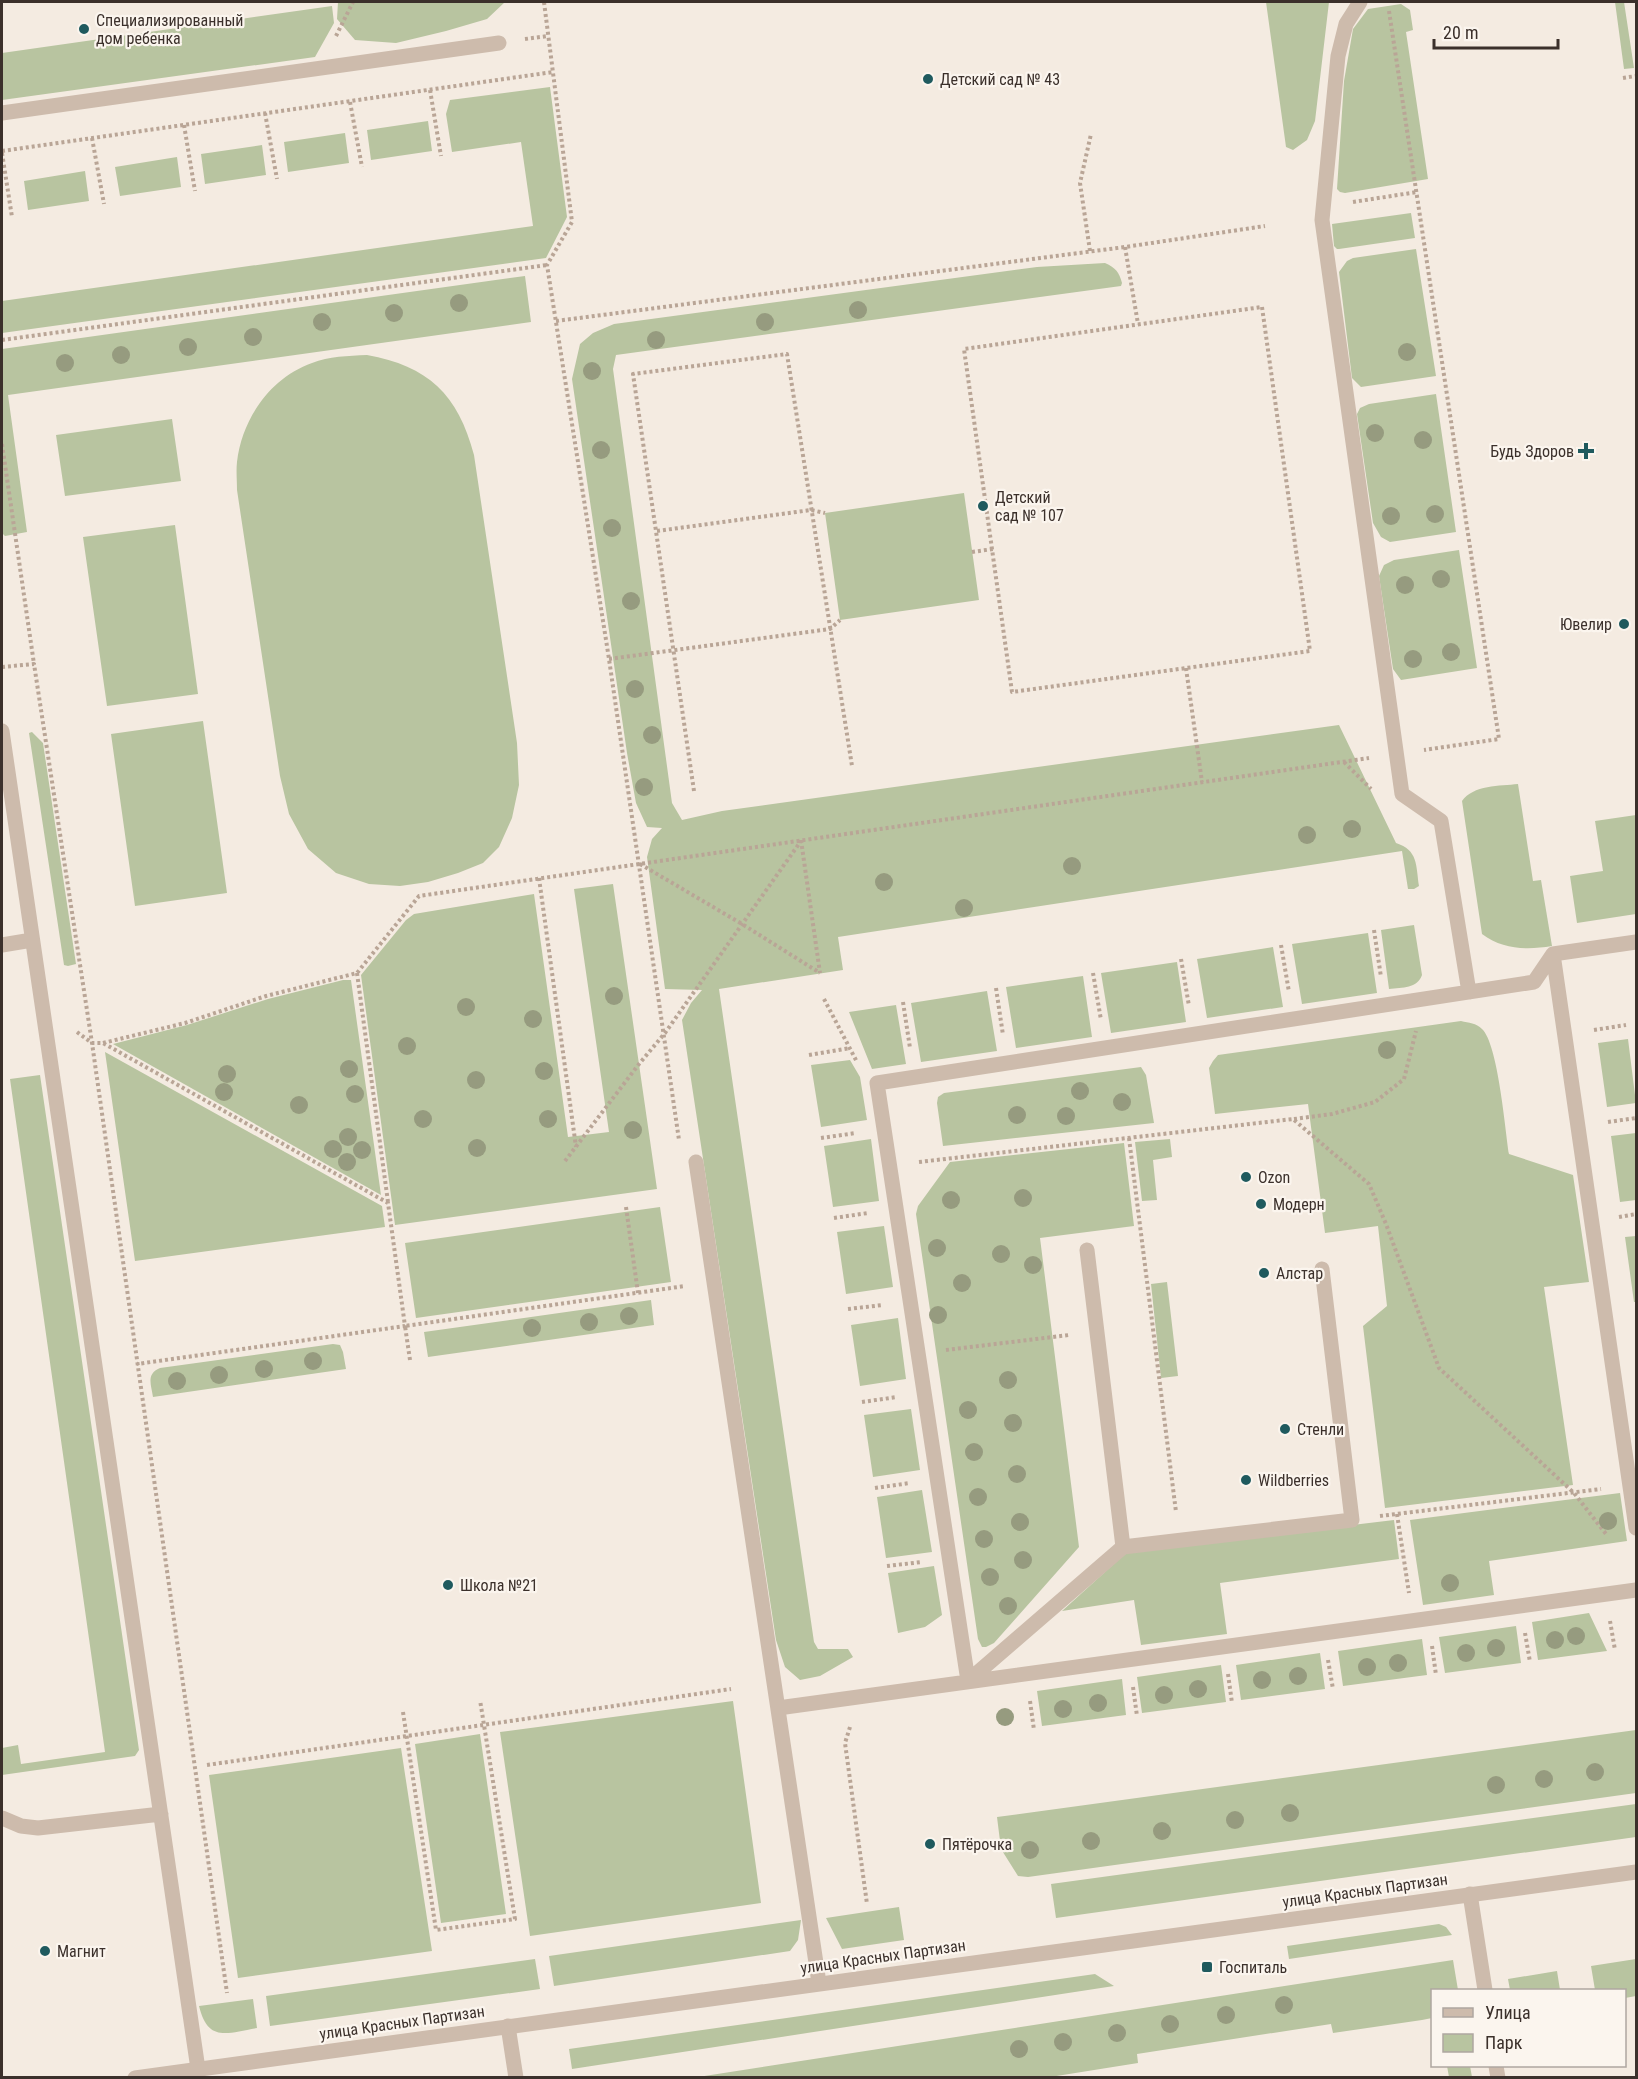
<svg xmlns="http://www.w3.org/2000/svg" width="1638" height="2079" viewBox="0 0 1638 2079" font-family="'Roboto Condensed',sans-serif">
<rect width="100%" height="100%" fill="#f4ebe1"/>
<path fill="#b8c4a0" d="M338,2H505L487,19L446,31L396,43L355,40L337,19Z
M1266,2H1329L1315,121L1307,140L1293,150L1286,147Z
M1615,2H1624L1634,68L1624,69Z
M1401,4L1410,10L1413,30L1406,32L1428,179L1345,193L1340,192L1337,189L1344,81L1353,29L1368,9Z
M332,6L334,23L315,57L2,100V53Z
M550,87L567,217L546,258L2,333V301L533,226L521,142L452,152L446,114L450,100Z
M428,121L432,151L371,160L367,130Z
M345,133L349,163L288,172L284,142Z
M262,145L266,175L205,184L201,154Z
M177,157L181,187L120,196L115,167Z
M85,171L89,201L28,210L24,181Z
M1411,213L1415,238L1339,249H1337L1334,246L1332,224Z
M1416,249L1436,376L1361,387L1352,378L1339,272L1347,261L1353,258Z
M1105,263C1116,268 1119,272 1122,283L1121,286L616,355L613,369L672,803L682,820L722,811L1339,725L1396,843C1418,850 1416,865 1419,886L1414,889H1408L1402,851L838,937L843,970L719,989L814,1642L818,1649H848L853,1657L820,1676L800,1680L785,1667L776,1640L682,1020L691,1003L702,990L665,989L647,857L652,839L662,828L647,827L636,803L627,753L572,379L580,344L593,333L614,324L1037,267Z
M525,276L531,322L8,395L27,532L5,536L2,533V349Z
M367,355C428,366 458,394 474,455L517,743L519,785L512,818L499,847L483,863L458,873L428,882L400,886L369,884L336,873L308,849L289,814L280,776L237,490C237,480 236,471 237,462C242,419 270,378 312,363C329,356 348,356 367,355Z
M1436,394L1456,532L1390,542L1381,537L1373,523L1357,414L1360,408L1369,404Z
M172,419L181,481L65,496L56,435Z
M964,493L979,600L840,620L825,513Z
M175,525L198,694L107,706L83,537Z
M1459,550L1477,668L1401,680L1393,669L1379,576L1384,565L1394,560Z
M203,721L227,893L135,906L111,734Z
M32,732L43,743L76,964L68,966L64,965L29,733Z
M1518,784L1533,881L1541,880L1552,946C1528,950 1503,950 1482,934L1462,801C1473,785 1500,786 1518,784Z
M1636,815V914L1577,923L1570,876L1603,871L1595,821Z
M613,884L657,1189L395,1225L361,975L406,920L414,914L534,894L568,1137L609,1132L574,889Z
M1414,925L1422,975C1417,989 1403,987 1389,989L1381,930Z
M1368,933L1377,993L1302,1004L1292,944Z
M1273,947L1283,1007L1207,1018L1197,959Z
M1177,962L1186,1022L1111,1033L1101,973Z
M1083,976L1092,1037L1016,1048L1006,987Z
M343,980H351L381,1195L113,1044L187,1025L268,999Z
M987,991L997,1051L921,1062L911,1003Z
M896,1005L906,1064L872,1069L849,1012Z
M1461,1021C1469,1023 1476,1023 1482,1029C1498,1044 1505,1128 1509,1154L1573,1175L1589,1282L1544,1287L1573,1485L1385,1508L1363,1326L1387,1306L1378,1226L1325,1233L1308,1104L1215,1114L1209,1068L1213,1061L1218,1055Z
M1628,1039L1636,1103L1607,1107L1598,1043Z
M105,1052L382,1206L385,1227L135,1261Z
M850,1060L860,1077L867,1120L821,1127L811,1065Z
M1141,1067L1146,1075L1154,1123L943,1146L937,1103L938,1097L944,1093Z
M40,1075L139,1750L135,1756L2,1775V1748L18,1745L21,1764L105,1752L10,1079Z
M1636,1133V1200L1620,1202L1611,1136Z
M871,1139L879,1201L833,1207L824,1146Z
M1170,1139L1172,1157L1153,1160L1157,1200L1142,1201L1135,1142Z
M1124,1143L1134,1226L1040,1238L1079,1547L994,1643L986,1647H982L978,1639L916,1214L918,1206L950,1162Z
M660,1207L671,1282L416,1318L405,1243Z
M884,1226L893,1287L846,1294L837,1232Z
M1636,1236V1302H1634L1625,1237Z
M1167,1282L1178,1376L1161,1378L1151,1284Z
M651,1300L654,1325L428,1357L424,1332Z
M898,1318L906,1379L860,1386L851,1325Z
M333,1344L340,1345L343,1352L346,1369L153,1397C151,1384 146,1374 160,1368Z
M911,1409L920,1470L873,1477L864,1415Z
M922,1490L932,1552L886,1558L877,1497Z
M1620,1493L1627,1541L1489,1561L1494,1595L1423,1605L1410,1520Z
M1394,1520L1399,1559L1220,1583L1227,1634L1141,1645L1134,1600L1062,1611L1127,1552Z
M934,1566L942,1615L925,1627L898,1633L888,1573Z
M1589,1613L1607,1651L1538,1660L1532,1622Z
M1516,1626L1521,1663L1445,1673L1439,1637Z
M1422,1639L1427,1675L1343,1686L1338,1651Z
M1320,1653L1325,1689L1241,1700L1236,1665Z
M1221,1665L1226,1702L1142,1713L1137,1677Z
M1122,1679L1126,1715L1042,1726L1037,1691Z
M733,1701L761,1903L530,1936L500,1732Z
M1636,1730V1793L1028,1877L1018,1876L1001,1849L997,1817Z
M480,1734L506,1914L441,1923L415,1744Z
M401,1748L432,1951L238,1978L209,1775Z
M1636,1804V1837L1056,1918L1051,1884Z
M899,1907L904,1940L842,1949L826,1918Z
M801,1920L798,1940L790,1951L554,1986L549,1956Z
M1439,1924L1446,1927L1452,1935L1289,1959L1287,1946Z
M535,1959L540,1989L270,2026L266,1996Z
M1636,1959V1996L1625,1998L1624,1990H1595L1591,1966Z
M1453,1960L1458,1990H1432V2018L1422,2020L1333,2033L1331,2024L1137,2054L1138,2063L1044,2078L698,2077Z
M1557,1971L1560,1990H1510L1508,1979Z
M1095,1974L1114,1986L572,2069L569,2049Z
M253,1999L257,2028C227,2033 208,2043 199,2006Z
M1447,2066H1470L1472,2077H1449Z"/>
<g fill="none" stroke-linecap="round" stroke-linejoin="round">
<path stroke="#b9a596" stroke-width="4" stroke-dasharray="3 3" stroke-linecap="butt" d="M544,2L572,222L547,265L609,659L679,1140
M1389,11L1499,739L1424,750
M336,36L353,2
M525,39L548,36
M1623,78L1636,76
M430,90L441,156
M350,102L362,167
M265,113L277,179
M184,125L195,191
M92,138L104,204
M2,151L553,72
M2,153L12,217
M1353,202L1417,192
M1125,247L1138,324
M1090,251L1080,183L1091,134
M1262,307L1310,651L1012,692L964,349Z
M556,321L1125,247L1265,226
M2,340L547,265
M2,444L34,664
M657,531L811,510L825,513
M972,552L993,549
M609,659L830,629L840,620
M2,667L34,664L92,1043L227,1993
M1186,668L1202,782
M1344,762L1371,789
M694,791L633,374L787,354L852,766
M801,840L820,973
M640,864L742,924L820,973
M539,878L576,1147
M1374,930L1381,977
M1281,945L1289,992
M1181,959L1189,1006
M357,973L388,1202
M1093,973L1101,1020
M996,988L1003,1035
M824,999L857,1062
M903,1002L910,1048
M1594,1030L1626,1025
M77,1032L92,1043H103L388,1203L405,1326L137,1364
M103,1043L185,1023L266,996L357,973L419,896L1369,758
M809,1055L850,1048
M1294,1119L1332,1114L1375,1102L1404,1079L1416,1031
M1608,1122L1636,1118
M821,1138L856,1133
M1129,1138L1176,1512
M565,1161L639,1064L665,1033L801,841
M919,1162L1293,1119L1369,1184L1386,1224L1439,1368L1574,1493L1606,1534
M626,1207L638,1293
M1619,1217L1636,1214
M834,1218L868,1213
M848,1309L883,1305
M946,1350L1069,1335
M410,1360L405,1326L685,1286
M862,1402L897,1397
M875,1488L910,1483
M1397,1514L1409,1593
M1380,1516L1601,1489
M887,1566L922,1562
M1610,1621L1615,1650
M1525,1633L1530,1662
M1432,1646L1436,1675
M1328,1660L1333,1689
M1228,1674L1232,1703
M1133,1687L1137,1716
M1030,1701L1034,1730
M403,1712L436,1930L515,1919L480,1700
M850,1727L845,1743L867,1904
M207,1765L731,1689"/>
<path stroke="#cdbbac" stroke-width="15" d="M1360,2L1346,24L1338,56L1322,220L1402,794L1441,821L1469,992
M2,113L499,43
M2,731L198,2069
M2,945L32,940
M1553,954L1636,1528
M696,1162L819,1983
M1087,1250L1123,1547L1352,1520L1322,1269
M968,1681L877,1083L1534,982L1553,954L1636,942
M968,1681L1123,1547
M778,1708L1636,1590
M2,1818L21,1826L38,1828L161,1814
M1470,1894L1485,1990
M1496,2066L1498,2078"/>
<path stroke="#cdbbac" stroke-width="15" d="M508,2026L516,2078"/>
<path stroke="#cdbbac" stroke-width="15" d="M135,2078L1636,1872"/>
</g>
<g fill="#969b7f">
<circle cx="459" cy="303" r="9"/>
<circle cx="858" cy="310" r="9"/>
<circle cx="394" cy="313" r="9"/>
<circle cx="322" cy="322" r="9"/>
<circle cx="765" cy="322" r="9"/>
<circle cx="253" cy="337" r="9"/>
<circle cx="656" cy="340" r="9"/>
<circle cx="188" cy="347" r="9"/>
<circle cx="1407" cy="352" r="9"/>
<circle cx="121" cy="355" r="9"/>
<circle cx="65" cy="363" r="9"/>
<circle cx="592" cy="371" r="9"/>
<circle cx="1375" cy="433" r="9"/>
<circle cx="1423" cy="440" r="9"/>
<circle cx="601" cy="450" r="9"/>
<circle cx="1435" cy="514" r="9"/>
<circle cx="1391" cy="516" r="9"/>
<circle cx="612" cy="528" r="9"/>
<circle cx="1441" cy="579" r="9"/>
<circle cx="1405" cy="585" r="9"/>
<circle cx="631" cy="601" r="9"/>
<circle cx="1451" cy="652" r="9"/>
<circle cx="1413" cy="659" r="9"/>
<circle cx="635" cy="689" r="9"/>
<circle cx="652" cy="735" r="9"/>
<circle cx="644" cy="787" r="9"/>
<circle cx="1352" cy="829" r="9"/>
<circle cx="1307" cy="835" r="9"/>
<circle cx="1072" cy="866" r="9"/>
<circle cx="884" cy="882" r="9"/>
<circle cx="964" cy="908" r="9"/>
<circle cx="614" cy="996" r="9"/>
<circle cx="466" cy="1007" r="9"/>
<circle cx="533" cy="1019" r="9"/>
<circle cx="407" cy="1046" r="9"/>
<circle cx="1387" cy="1050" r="9"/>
<circle cx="349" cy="1069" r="9"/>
<circle cx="544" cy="1071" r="9"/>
<circle cx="227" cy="1074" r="9"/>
<circle cx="476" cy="1080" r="9"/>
<circle cx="1080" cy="1091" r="9"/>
<circle cx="224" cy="1092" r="9"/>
<circle cx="355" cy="1094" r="9"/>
<circle cx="1122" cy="1102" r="9"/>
<circle cx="299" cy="1105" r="9"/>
<circle cx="1017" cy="1115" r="9"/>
<circle cx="1066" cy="1116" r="9"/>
<circle cx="423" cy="1119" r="9"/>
<circle cx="548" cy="1119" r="9"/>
<circle cx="633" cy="1130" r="9"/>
<circle cx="348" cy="1137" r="9"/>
<circle cx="477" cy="1148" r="9"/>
<circle cx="333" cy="1149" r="9"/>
<circle cx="362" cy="1150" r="9"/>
<circle cx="347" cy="1162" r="9"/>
<circle cx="1023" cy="1198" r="9"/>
<circle cx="951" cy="1200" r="9"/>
<circle cx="937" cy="1248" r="9"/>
<circle cx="1001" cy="1254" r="9"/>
<circle cx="1033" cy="1265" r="9"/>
<circle cx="962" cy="1283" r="9"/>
<circle cx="938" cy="1315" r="9"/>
<circle cx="629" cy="1316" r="9"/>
<circle cx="589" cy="1322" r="9"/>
<circle cx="532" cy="1328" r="9"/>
<circle cx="313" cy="1361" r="9"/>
<circle cx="264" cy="1369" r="9"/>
<circle cx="219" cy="1375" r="9"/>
<circle cx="1008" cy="1380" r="9"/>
<circle cx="177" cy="1381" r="9"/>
<circle cx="968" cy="1410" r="9"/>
<circle cx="1013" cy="1423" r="9"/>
<circle cx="974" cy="1452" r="9"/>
<circle cx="1017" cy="1474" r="9"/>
<circle cx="978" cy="1497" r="9"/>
<circle cx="1608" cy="1521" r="9"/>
<circle cx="1020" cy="1522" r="9"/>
<circle cx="984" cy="1539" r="9"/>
<circle cx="1023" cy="1560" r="9"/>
<circle cx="990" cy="1577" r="9"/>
<circle cx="1450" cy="1583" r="9"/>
<circle cx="1008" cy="1606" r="9"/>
<circle cx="1576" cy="1636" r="9"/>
<circle cx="1555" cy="1640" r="9"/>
<circle cx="1496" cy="1648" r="9"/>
<circle cx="1466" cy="1653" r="9"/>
<circle cx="1398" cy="1663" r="9"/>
<circle cx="1367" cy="1667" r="9"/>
<circle cx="1298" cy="1676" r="9"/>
<circle cx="1262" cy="1680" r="9"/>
<circle cx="1198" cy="1689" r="9"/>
<circle cx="1164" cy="1695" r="9"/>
<circle cx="1098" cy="1703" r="9"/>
<circle cx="1063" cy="1709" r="9"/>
<circle cx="1005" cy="1717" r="9"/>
<circle cx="1595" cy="1772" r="9"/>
<circle cx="1544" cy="1779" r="9"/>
<circle cx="1496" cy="1785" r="9"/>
<circle cx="1290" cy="1813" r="9"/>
<circle cx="1235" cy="1820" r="9"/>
<circle cx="1162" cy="1831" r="9"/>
<circle cx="1091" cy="1841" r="9"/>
<circle cx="1030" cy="1850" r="9"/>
<circle cx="1284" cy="2005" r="9"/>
<circle cx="1226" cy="2015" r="9"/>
<circle cx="1170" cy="2024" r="9"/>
<circle cx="1117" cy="2033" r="9"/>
<circle cx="1063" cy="2042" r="9"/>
<circle cx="1019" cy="2049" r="9"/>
</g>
<g fill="#1f5a5e" stroke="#fbf5ee" stroke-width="2">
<circle cx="84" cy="29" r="6"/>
<circle cx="928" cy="79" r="6"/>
<path d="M1583 442h6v6h6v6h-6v6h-6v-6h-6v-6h6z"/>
<circle cx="983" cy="506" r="6"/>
<circle cx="1624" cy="624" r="6"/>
<circle cx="1246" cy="1177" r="6"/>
<circle cx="1261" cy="1204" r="6"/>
<circle cx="1264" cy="1273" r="6"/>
<circle cx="1285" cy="1429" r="6"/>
<circle cx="1246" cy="1480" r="6"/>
<circle cx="448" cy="1585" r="6"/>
<circle cx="930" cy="1844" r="6"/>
<circle cx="45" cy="1951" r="6"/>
<rect x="1201" y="1961" width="12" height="12" rx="3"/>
</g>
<g text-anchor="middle" stroke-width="4.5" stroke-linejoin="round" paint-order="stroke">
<g font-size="16" fill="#3b302b" stroke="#fbf5ee" text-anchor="start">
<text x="96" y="26">Специализированный<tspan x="96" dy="18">дом ребенка</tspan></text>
<text x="940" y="85">Детский сад № 43</text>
<text x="1574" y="457" text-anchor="end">Будь Здоров</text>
<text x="995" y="503">Детский<tspan x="995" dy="18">сад № 107</tspan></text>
<text x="1612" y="630" text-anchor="end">Ювелир</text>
<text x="1258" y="1183">Ozon</text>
<text x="1273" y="1210">Модерн</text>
<text x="1276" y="1279">Алстар</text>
<text x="1297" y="1435">Стенли</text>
<text x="1258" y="1486">Wildberries</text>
<text x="460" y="1591">Школа №21</text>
<text x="942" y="1850">Пятёрочка</text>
<text x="57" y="1957">Магнит</text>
<text x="1219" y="1973">Госпиталь</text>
</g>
<g font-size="16" fill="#3b302b" stroke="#fbf5ee">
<text transform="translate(1365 1890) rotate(-8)" y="6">улица Красных Партизан</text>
<text transform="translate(883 1956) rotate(-8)" y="6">улица Красных Партизан</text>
<text transform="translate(402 2022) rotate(-8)" y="6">улица Красных Партизан</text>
</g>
</g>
<rect width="1638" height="2079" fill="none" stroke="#3b302b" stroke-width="6"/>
<rect x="1431" y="1989" width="195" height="78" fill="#fbf5ee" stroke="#aea6a0" stroke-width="1.5"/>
<rect x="1443" y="2008" width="30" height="9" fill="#cdbbac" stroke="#aea6a0" stroke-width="1.5"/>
<text x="1485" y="2019" font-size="18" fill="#3b302b">Улица</text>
<rect x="1443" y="2034" width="30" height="18" fill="#b8c4a0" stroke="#aea6a0" stroke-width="1.5"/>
<text x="1485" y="2049" font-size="18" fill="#3b302b">Парк</text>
<path d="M1434 39v9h124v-9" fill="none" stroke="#3b302b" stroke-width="3"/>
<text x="1443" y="39" font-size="18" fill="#3b302b" stroke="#fbf5ee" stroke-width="4.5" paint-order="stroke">20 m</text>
</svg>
